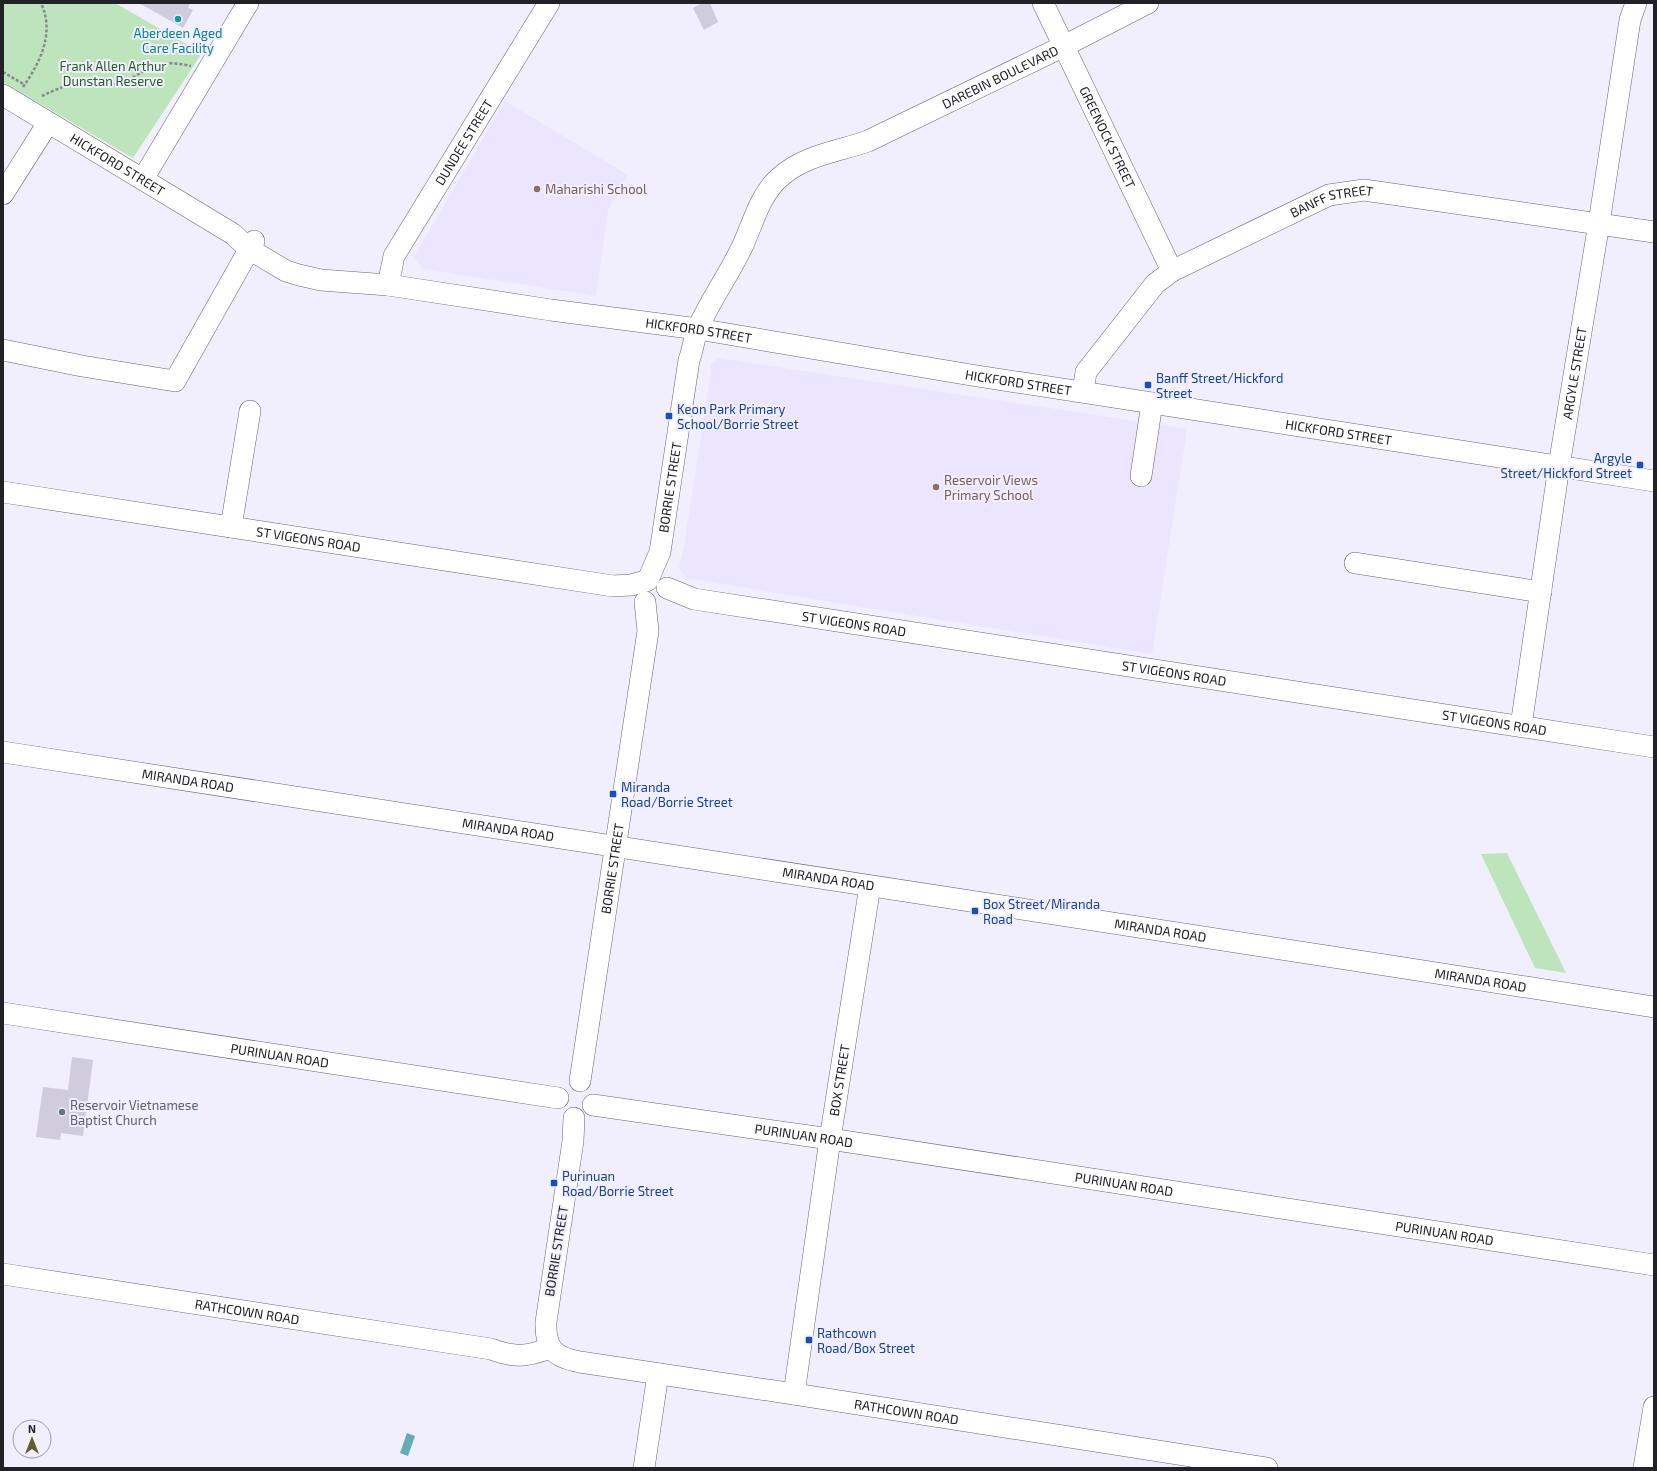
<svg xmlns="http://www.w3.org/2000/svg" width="1657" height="1471" viewBox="0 0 1657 1471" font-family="'Exo 2',sans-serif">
<rect width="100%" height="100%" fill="#f1eefd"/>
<path fill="#ebe5ff" d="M505,101L628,175L608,210L596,296L424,269L414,257Z
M718,358L1187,429L1152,654L686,578L679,568L684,546L711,372V364Z"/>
<path fill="#bee4bb" d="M3,3H115L202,53L133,158L3,82Z
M1507,853L1566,973L1535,968L1481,854Z"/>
<path fill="#62aeb3" d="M407,1433L415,1436L408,1456L400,1453Z"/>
<path fill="#d0ccde" d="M139,3H190L188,8L193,10L183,28Z
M702,3H710L718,22L704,30L693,8Z
M72,1057L93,1060L83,1136L61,1133L60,1140L36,1137L43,1087L68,1090Z"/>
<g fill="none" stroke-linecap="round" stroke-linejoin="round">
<defs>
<g id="minor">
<path id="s1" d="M1043,3L1172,271"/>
<path id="s2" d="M3,95L233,234L249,249L286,271L299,275L321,280L388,285L551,310L698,329L971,375L1654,481"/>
<path d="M143,179L248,3"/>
<path d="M3,194L48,123"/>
<path id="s3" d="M388,285L394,256L549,3"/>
<path d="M3,350L82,366L175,381L254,241"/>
<path id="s4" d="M1083,391L1086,372L1155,284L1172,271L1329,195L1364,190L1654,232"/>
<path d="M1141,476L1152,403"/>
<path id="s5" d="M3,492L613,586L631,585L646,581"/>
<path d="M231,527L250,411"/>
<path d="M1355,563L1541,592"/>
<path id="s6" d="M648,580L660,552L689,360C693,350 694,338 698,328C711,299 730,273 743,245C753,223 760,195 779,178C804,155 837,152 868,141L1064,46L1148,3"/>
<path id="s7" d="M667,588L694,599L1654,747"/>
<path id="s8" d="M1521,726L1559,466L1599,223L1630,20L1636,3"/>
<path id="s9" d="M3,752C554,836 1104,921 1654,1007"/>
<path id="s10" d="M3,1013L558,1098"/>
<path id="s11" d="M580,1081L648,631L645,602"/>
<path id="s12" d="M593,1105L830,1139L1654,1265"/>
<path id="s13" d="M574,1118L573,1141L546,1322C545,1349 554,1357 580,1362L794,1394L1267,1468"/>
<path id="s14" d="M3,1274L491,1349C515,1358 526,1357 550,1348"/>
<path id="s15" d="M794,1394L830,1139L870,886"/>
<path d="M644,1468L658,1374"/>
<path d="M1644,1468L1654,1407"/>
</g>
</defs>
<use href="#minor" stroke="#676474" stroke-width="22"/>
<path stroke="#888691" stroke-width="2.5" stroke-dasharray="3 2" stroke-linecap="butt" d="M3,72L25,85
M23,87C40,63 55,33 41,3
M42,96C57,89 74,81 92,81C100,82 108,86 116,84C129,82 137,74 149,68C163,61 177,63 191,66"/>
<use href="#minor" stroke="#fff" stroke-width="21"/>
</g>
<circle fill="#0f9aa8" stroke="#f1eefd" stroke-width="1.5" cx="178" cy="19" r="4"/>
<g fill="#8d6e63" stroke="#f1eefd" stroke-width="1.5">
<circle cx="537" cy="189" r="4"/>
<circle cx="936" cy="487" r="4"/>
</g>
<g fill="#1a4fb4" stroke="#f1eefd" stroke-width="1.5">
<rect x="1144" y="381" width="8" height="8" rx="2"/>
<rect x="665" y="412" width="8" height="8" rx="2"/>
<rect x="1636" y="461" width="8" height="8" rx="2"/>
<rect x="609" y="790" width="8" height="8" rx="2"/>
<rect x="971" y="907" width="8" height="8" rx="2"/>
<rect x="550" y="1179" width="8" height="8" rx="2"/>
<rect x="805" y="1336" width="8" height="8" rx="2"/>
</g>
<circle fill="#6b7280" stroke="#f1eefd" stroke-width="1.5" cx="62" cy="1112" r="4"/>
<g text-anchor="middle" stroke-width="4" stroke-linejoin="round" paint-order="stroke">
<g font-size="13" fill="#0d838f" stroke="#f1eefd">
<text x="178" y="38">Aberdeen Aged<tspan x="178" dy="15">Care Facility</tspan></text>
</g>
<g font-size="13" fill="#245c23" stroke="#f1eefd">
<text x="113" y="71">Frank Allen Arthur<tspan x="113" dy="15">Dunstan Reserve</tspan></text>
</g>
<g font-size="13" fill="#232128" stroke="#f1eefd">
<text dy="5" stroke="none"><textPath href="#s6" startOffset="673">DAREBIN BOULEVARD</textPath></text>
<text dy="5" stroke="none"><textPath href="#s1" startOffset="149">GREENOCK STREET</textPath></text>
<text dy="5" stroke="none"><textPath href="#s3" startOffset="163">DUNDEE STREET</textPath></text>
<text dy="5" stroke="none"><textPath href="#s2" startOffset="134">HICKFORD STREET</textPath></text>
<text dy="5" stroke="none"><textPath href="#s4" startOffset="328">BANFF STREET</textPath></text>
<text dy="5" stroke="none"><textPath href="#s2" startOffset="751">HICKFORD STREET</textPath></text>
<text dy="5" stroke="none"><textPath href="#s8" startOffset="357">ARGYLE STREET</textPath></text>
<text dy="5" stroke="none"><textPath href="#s2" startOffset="1075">HICKFORD STREET</textPath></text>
<text dy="5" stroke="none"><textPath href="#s2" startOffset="1399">HICKFORD STREET</textPath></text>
<text dy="5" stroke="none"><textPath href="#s6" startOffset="96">BORRIE STREET</textPath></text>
<text dy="5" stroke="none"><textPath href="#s5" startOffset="309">ST VIGEONS ROAD</textPath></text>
<text dy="5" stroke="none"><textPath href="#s7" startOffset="191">ST VIGEONS ROAD</textPath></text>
<text dy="5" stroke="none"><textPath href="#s7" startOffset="515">ST VIGEONS ROAD</textPath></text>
<text dy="5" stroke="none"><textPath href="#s7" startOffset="839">ST VIGEONS ROAD</textPath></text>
<text dy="5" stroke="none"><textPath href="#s9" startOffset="187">MIRANDA ROAD</textPath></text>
<text dy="5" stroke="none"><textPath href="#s9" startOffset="511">MIRANDA ROAD</textPath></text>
<text dy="5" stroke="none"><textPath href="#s11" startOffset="215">BORRIE STREET</textPath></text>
<text dy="5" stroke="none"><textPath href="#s9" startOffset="835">MIRANDA ROAD</textPath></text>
<text dy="5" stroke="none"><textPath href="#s9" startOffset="1171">MIRANDA ROAD</textPath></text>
<text dy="5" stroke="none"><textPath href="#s9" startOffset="1495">MIRANDA ROAD</textPath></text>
<text dy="5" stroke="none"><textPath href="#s10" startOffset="280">PURINUAN ROAD</textPath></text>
<text dy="5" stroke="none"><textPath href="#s15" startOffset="317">BOX STREET</textPath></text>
<text dy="5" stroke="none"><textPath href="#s12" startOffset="213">PURINUAN ROAD</textPath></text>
<text dy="5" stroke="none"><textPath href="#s12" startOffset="537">PURINUAN ROAD</textPath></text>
<text dy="5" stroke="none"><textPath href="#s12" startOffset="861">PURINUAN ROAD</textPath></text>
<text transform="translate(556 1251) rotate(-81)" y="5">BORRIE STREET</text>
<text dy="5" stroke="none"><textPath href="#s14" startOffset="247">RATHCOWN ROAD</textPath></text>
<text dy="5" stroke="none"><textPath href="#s13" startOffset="596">RATHCOWN ROAD</textPath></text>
</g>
<g font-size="13" fill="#785e54" stroke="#f1eefd" text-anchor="start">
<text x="545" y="194">Maharishi School</text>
<text x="944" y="485">Reservoir Views<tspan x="944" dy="15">Primary School</tspan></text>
</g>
<g font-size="13" fill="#164399" stroke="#f1eefd" text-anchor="start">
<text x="1156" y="383">Banff Street/Hickford<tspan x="1156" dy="15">Street</tspan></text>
<text x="677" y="414">Keon Park Primary<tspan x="677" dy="15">School/Borrie Street</tspan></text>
<text x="1632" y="463" text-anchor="end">Argyle<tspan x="1632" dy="15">Street/Hickford Street</tspan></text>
<text x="621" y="792">Miranda<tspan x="621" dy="15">Road/Borrie Street</tspan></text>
<text x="983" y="909">Box Street/Miranda<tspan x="983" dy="15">Road</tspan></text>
<text x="562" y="1181">Purinuan<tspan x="562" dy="15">Road/Borrie Street</tspan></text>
<text x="817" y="1338">Rathcown<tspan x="817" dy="15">Road/Box Street</tspan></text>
</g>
<g font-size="13" fill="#5b616d" stroke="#f1eefd" text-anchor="start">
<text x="70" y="1110">Reservoir Vietnamese<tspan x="70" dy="15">Baptist Church</tspan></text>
</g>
</g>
<rect width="1657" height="1471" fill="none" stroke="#232128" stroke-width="8"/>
<g transform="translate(32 1439)"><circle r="19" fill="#f1eefd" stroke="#9f9ca8"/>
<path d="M0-3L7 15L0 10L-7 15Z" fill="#5e5f2c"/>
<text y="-6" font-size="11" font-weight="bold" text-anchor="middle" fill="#232128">N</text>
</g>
</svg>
